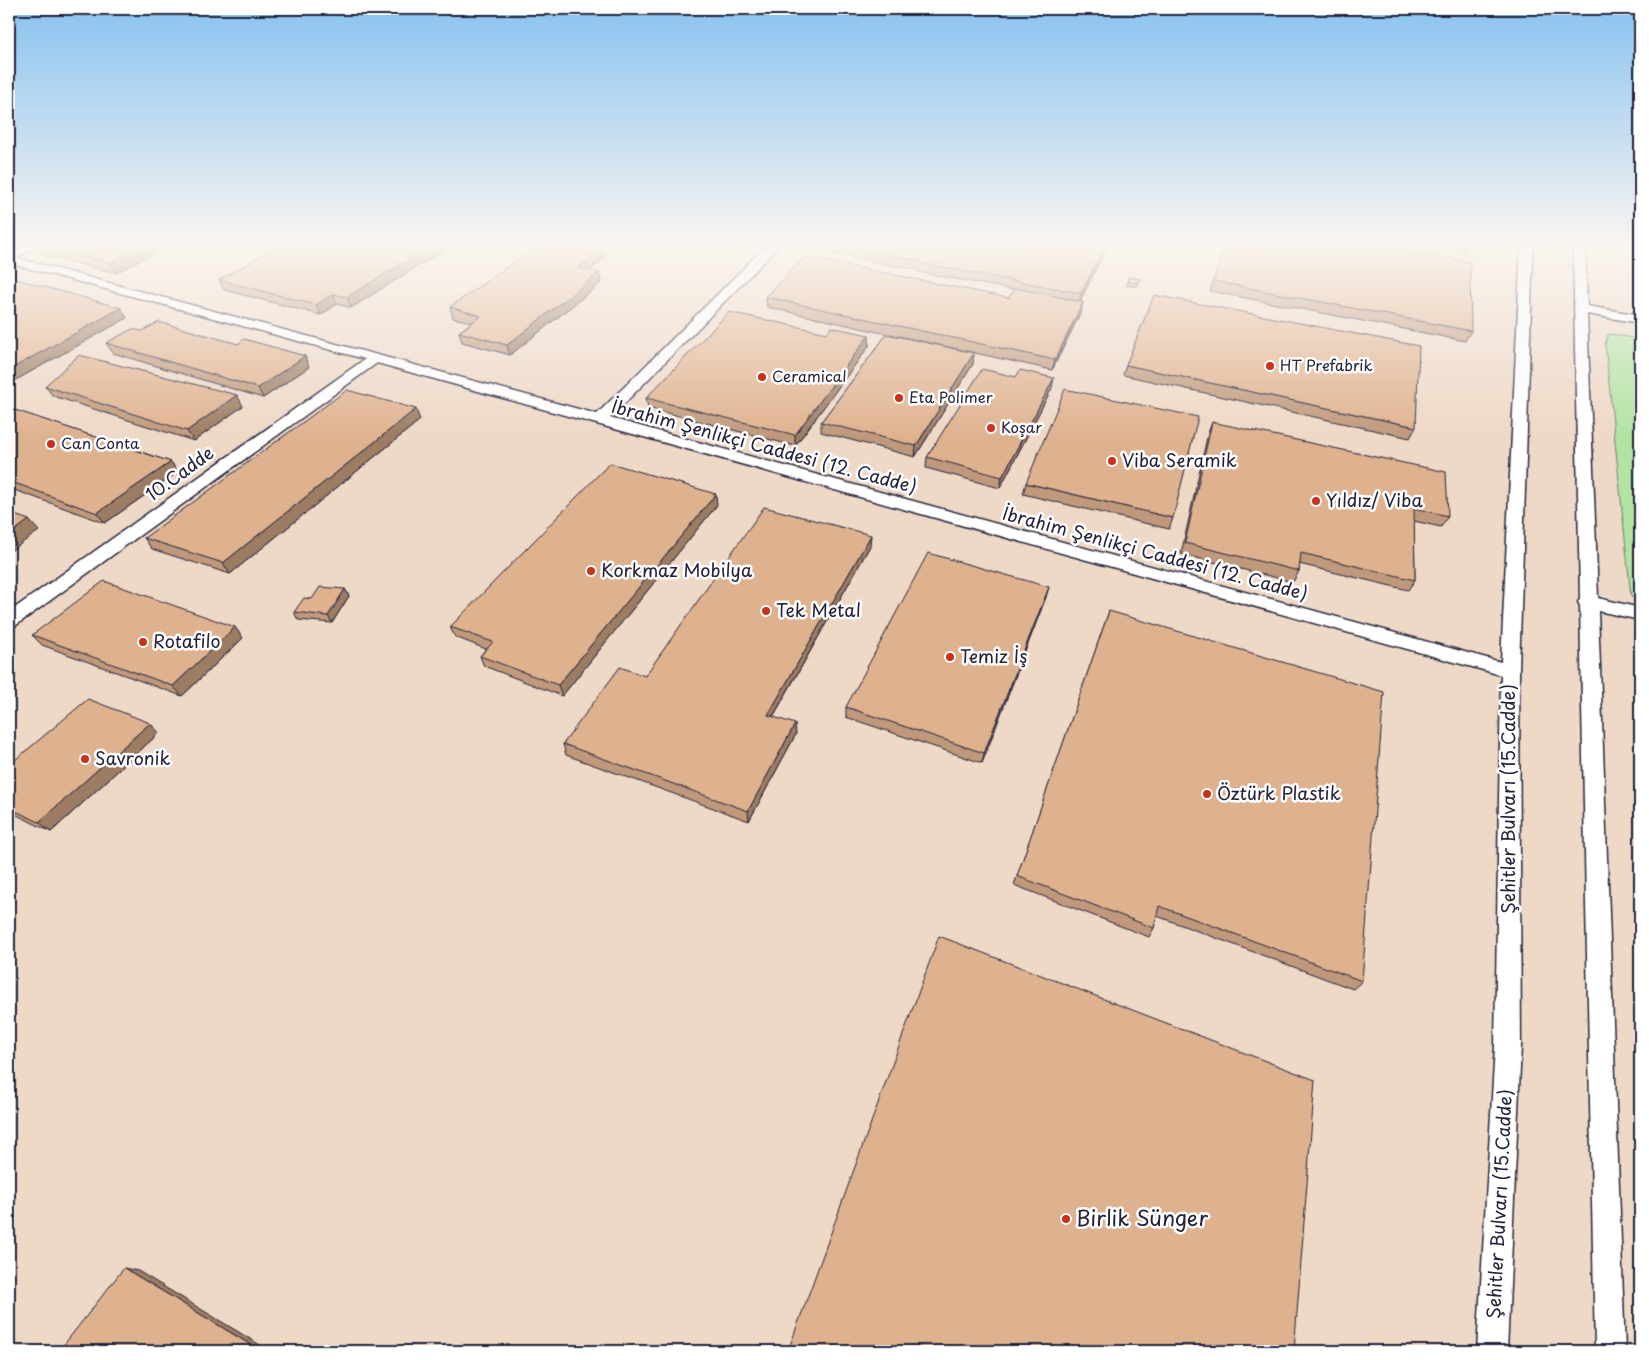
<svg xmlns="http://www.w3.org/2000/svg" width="1649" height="1360" viewBox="0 0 1649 1360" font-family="'Playpen Sans',sans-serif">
<rect width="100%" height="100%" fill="#f5e8dd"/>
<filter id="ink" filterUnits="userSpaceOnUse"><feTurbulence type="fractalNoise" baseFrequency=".02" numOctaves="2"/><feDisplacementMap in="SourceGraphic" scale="10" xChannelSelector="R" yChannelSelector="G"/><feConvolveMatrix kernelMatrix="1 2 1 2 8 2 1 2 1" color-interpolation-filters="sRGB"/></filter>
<g filter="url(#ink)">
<path fill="#eed8c6" d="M9,246H1640V1351H9Z"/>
<path fill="#b2e3a3" stroke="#6a826f" d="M1608,334L1640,339V600L1631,597L1605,344Z"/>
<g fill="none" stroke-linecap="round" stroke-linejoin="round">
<defs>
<path id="minor" d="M23,246H38L16,258L597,414L766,246H779L610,418L1501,662L1521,246H1533L1519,671L1521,1046L1507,1351H1477L1495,1046L1501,675L377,363L15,626L9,627V612L365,359L9,263V253Z
M1573,246H1585L1587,306L1640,315V323L1587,314L1598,598L1640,608V620L1598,611L1625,1351H1595L1580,606L1578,602L1580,599Z"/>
</defs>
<use href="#minor" stroke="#22223b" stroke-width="3"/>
<use href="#minor" fill="#fff" fill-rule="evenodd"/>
</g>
<path fill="#c0997b" stroke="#22223b" d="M37,246H160L161,249L116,273L43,255Z
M279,246H450L351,308L337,304L321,315L224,290L219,280Z
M812,246H1106L1103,255L1080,301L1081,312L1052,370L889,334L974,353L973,364L915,457L821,432V422L887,334L767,307L766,297L1009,298L1014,290L918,272V270L812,249Z
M1225,246L1471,331L1465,341L1210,291Z
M1424,246H1467L1464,253Z
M602,250L604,259L589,271L599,273L601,283L510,355L462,342L459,332L472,322L453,318L450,307Z
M9,277L127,318L14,381L9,380Z
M1128,277L1140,279L1137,287L1126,285Z
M142,331L238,344L309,367L263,398L113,353L106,343Z
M827,333L869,335V346L795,446L648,408L646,398Z
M1126,365L1416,427L1410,438L1123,375Z
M1016,377L1052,388L1000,488L926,468L927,457Z
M45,386L243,406L194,441L53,396Z
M9,408L171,462L178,472L105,523L9,488Z
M420,420L230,574L152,549L144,538Z
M1212,422L1448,516L1441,527L1414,521L1415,580L1408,590L1299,564V571L1293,582L1181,554L1208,433Z
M1026,483L1173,518L1169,529L1023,494Z
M717,505L562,696L484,666L480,656L486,649L455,637L450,627Z
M870,546L773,717L796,734L749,821L566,755L563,744L645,676Z
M345,589L349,596L332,623L298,620L294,612L312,599Z
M1046,597L982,763L846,717V707Z
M1109,611L1362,981L1353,989L1157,916L1154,928L1149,937L1014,885Z
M32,635L243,638L182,696L42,645Z
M150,723L159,733L51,832L9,811V765Z"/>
<path fill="#9c7d64" stroke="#22223b" d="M143,246H160L161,249L116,273L110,263Z
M431,246H450L351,308L347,297Z
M1106,246L1103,255L1079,303L1081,293Z
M602,250L604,259L580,278L578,268Z
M599,273L601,283L510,355L507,345Z
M333,294L337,304L321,315L316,305Z
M1083,302L1081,312L1052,370L1055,360Z
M121,308L127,318L14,381L9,374V370Z
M869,335V346L795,446V435Z
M974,353L973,364L915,457L916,446Z
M305,356L309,367L263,398L258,388Z
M1054,378L1052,388L1000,488L1002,477Z
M237,395L243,406L194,441L187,431Z
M416,409L420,420L230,574L223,563Z
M171,462L178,472L105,523L97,513Z
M716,494L717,505L562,696L558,685Z
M29,520L39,531L9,552V535Z
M871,535L870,546L768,725V715Z
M1049,587L1046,597L982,763L984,753Z
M345,589L349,596L332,623L328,616Z
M235,627L243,638L182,696L173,686Z
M150,723L159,733L51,832L39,822Z
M795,724L796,734L749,821L748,811Z
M124,1268L138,1271L270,1351H261Z"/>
<path fill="#dfb28f" stroke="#22223b" d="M40,246H143L110,263Z
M279,246H431L347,297L333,294L316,305L219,280Z
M537,246H587L602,250L578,268L599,273L507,345L459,332L481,316L450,307Z
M845,246H1105L1081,293L919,263L920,261Z
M1225,246H1377L1470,262L1471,331L1213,281Z
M805,257L1009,298L1015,288L1083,302L1055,360L766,297Z
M9,277L121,308L9,370Z
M1128,277L1140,279L1138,283L1127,282Z
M1154,295L1419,346L1416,427L1126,365Z
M729,312L827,333L831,327L869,335L795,435L646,398Z
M159,322L238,344L244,339L305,356L258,388L106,343L132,329L142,331Z
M887,334L974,353L916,446L821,422Z
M79,355L237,395L187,431L45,386Z
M982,369L1016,377L1020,370L1054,378L1002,477L927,457Z
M1065,389L1198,417L1173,518L1026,483Z
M347,390L416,409L223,563L144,538Z
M9,408L171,462L97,513L9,481Z
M1212,422L1446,472L1448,516L1414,508L1415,580L1301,553L1299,571L1185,543Z
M610,463L716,494L558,685L480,656L493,642L450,627Z
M764,507L871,535L768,715L795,724L748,811L563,744L620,667L645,676Z
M9,513L29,520L9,535Z
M928,553L1049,587L984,753L846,707Z
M104,581L235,627L173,686L32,635Z
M320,587L345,589L328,616L294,612L304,598L312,599Z
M1109,611L1384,692L1362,981L1159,906L1154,928L1017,876Z
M88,699L150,723L39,822L9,808V765Z
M939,936L1315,1080L1294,1351H788Z
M124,1268L261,1351H59Z"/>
</g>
<linearGradient id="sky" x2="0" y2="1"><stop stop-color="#88c2f0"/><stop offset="0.56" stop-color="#faf5f0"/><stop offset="1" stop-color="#faf5f0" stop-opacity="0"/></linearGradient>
<rect width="1649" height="437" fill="url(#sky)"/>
<g fill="#c8321e" stroke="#fff" stroke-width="2">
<circle cx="1270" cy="366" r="5"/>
<circle cx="762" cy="377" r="5"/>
<circle cx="899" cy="398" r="5"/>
<circle cx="991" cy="428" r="5"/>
<circle cx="51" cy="444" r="5"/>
<circle cx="1112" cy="461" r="5"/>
<circle cx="1316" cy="501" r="5"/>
<circle cx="591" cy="571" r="5"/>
<circle cx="766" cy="611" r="5"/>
<circle cx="143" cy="642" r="5"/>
<circle cx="950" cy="657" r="5"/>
<circle cx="85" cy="759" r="5"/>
<circle cx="1207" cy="794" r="5"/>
<circle cx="1066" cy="1219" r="5"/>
</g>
<g text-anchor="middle" stroke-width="5" stroke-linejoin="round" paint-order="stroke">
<g font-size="15" fill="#22223b" stroke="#fff" text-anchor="start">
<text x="1280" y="371">HT Prefabrik</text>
<text x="772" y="382">Ceramical</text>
<text x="909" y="403">Eta Polimer</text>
<text x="1001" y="433">Koşar</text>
<text x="61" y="449">Can Conta</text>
</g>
<g font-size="18" fill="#22223b" stroke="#fff">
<text transform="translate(764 447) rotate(15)" y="6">İbrahim Şenlikçi Caddesi (12. Cadde)</text>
<text transform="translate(180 474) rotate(-36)" y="6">10.Cadde</text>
<text transform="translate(1155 554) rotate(15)" y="6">İbrahim Şenlikçi Caddesi (12. Cadde)</text>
<text transform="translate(1509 799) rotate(-90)" y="6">Şehitler Bulvarı (15.Cadde)</text>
<text transform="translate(1500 1204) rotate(-87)" y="6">Şehitler Bulvarı (15.Cadde)</text>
</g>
<g font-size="18" fill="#22223b" stroke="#fff" text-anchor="start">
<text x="1122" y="467">Viba Seramik</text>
<text x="1326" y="507">Yıldız/ Viba</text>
<text x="601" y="577">Korkmaz Mobilya</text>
<text x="776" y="617">Tek Metal</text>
<text x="153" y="648">Rotafilo</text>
<text x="960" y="663">Temiz İş</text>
<text x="95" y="765">Savronik</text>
<text x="1217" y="800">Öztürk Plastik</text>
</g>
<g font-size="21" fill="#22223b" stroke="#fff" text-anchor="start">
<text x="1076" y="1226">Birlik Sünger</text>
</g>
</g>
<rect width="1649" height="1360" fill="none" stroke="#fff" stroke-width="30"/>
<rect x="15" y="15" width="1619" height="1330" fill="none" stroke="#22223b" stroke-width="2" filter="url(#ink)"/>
</svg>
